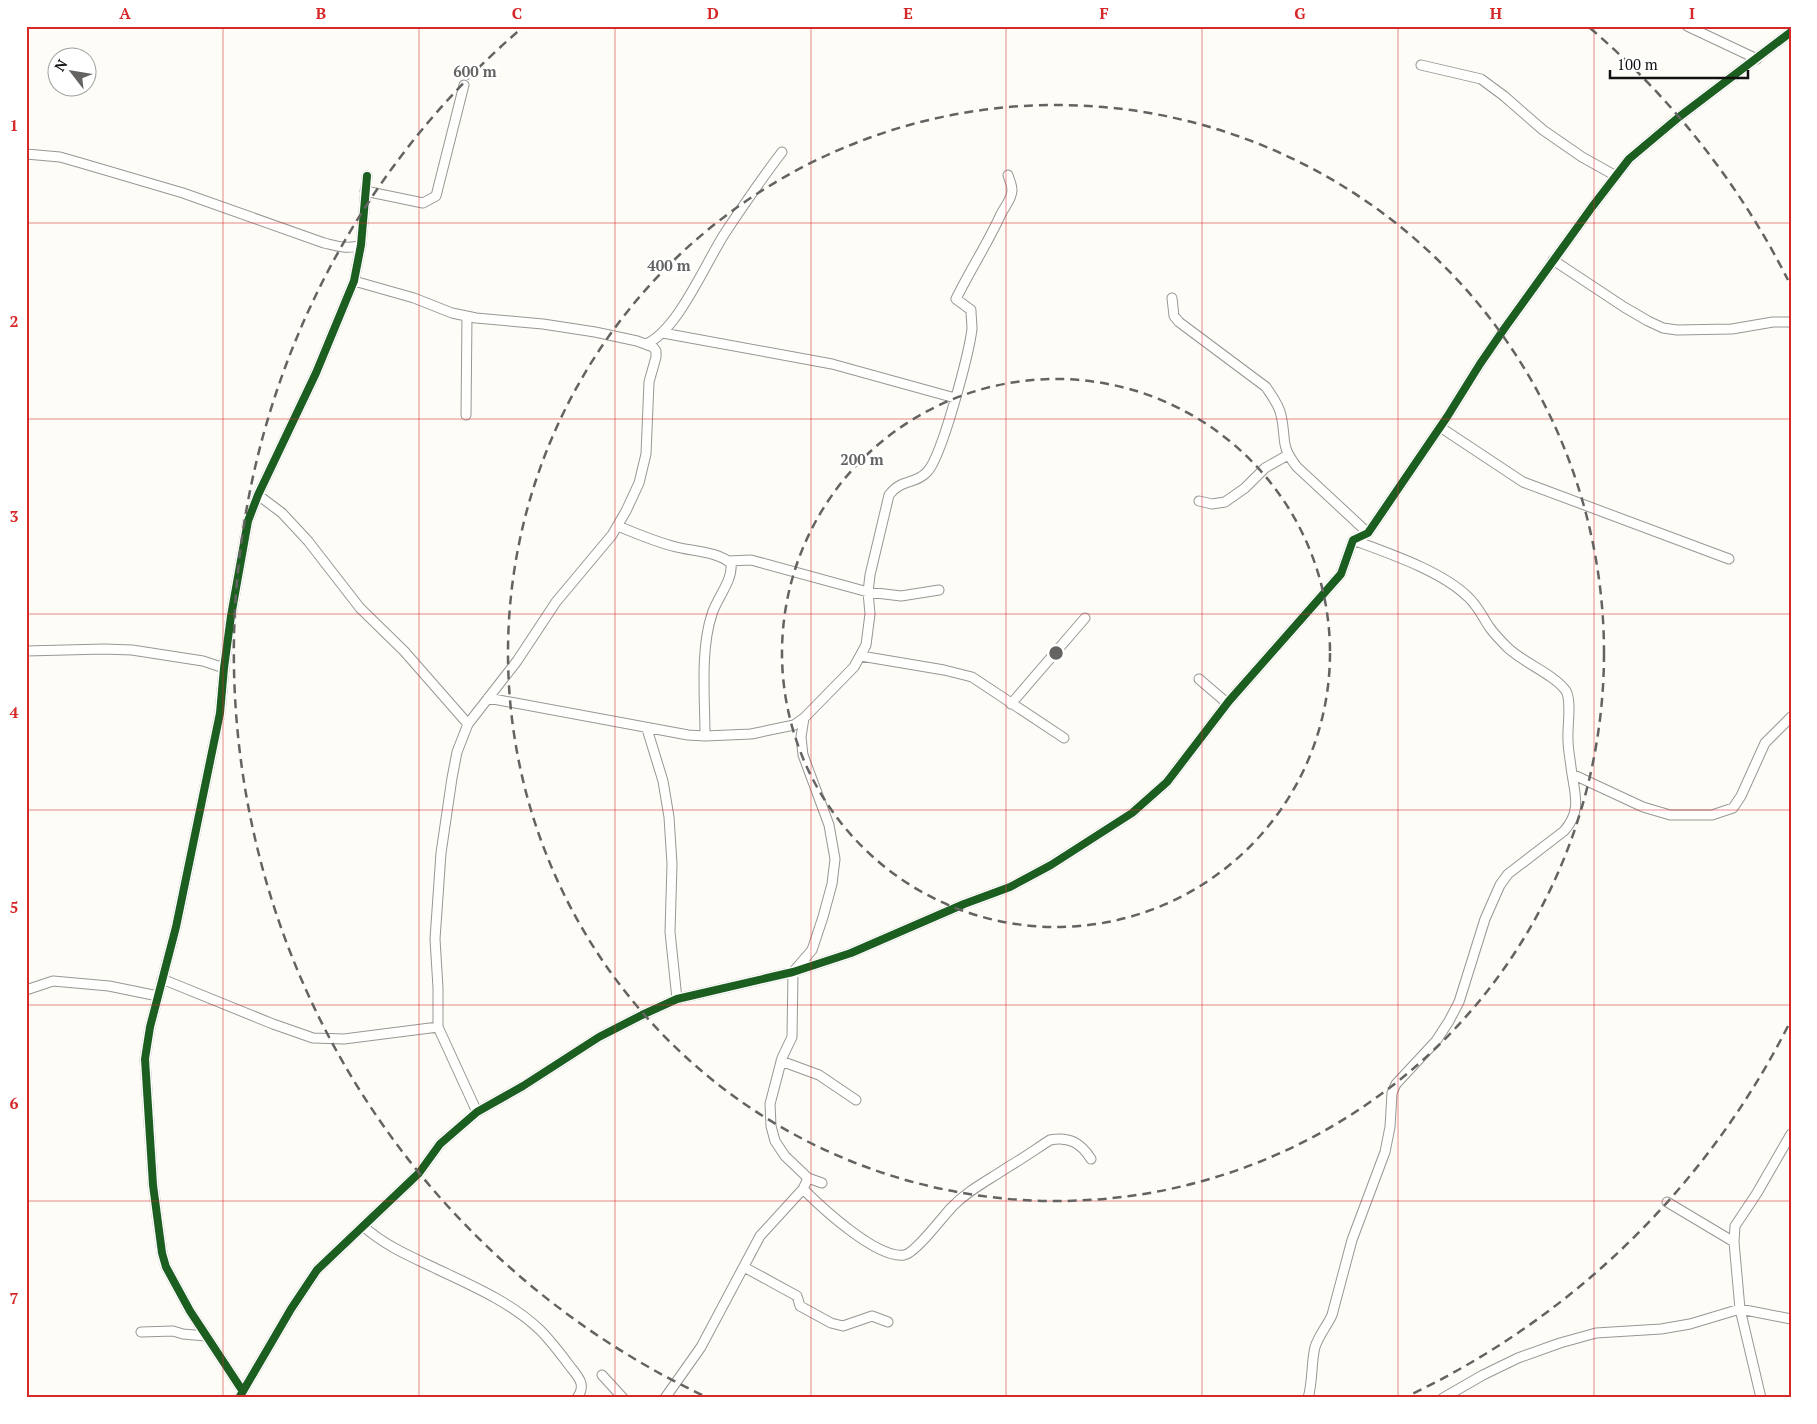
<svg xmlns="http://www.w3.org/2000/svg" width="1817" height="1424" viewBox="0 0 1817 1424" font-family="'PT Serif',serif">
<rect width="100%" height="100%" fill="#fdfcf7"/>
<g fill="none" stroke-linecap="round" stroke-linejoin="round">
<defs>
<path id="street" d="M1687,26L1757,59
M1421,65L1481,79L1504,96L1543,130L1582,157L1616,176
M26,154L60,157L81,163L183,193L324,243C337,246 348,250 361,245
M365,191L423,203L436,196L464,85
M1553,260L1624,307L1648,321L1663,328L1677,330L1732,329L1773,322H1791
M354,281L414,298L452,313L476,318L543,324L595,332L637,341L653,347L656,351V357L649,382L646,454L639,483L626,511L612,535L556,602L517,661L468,724L457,752L452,778L441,853L435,939L438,988V1027L477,1112
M1172,298L1174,316L1179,322L1266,387C1272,396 1279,405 1281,415C1287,440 1279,444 1297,467L1368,533
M663,333L832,364L955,398
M646,344C678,330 705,264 725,233C743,206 762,178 782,152
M466,415L467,316
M1440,427L1523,482L1729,559
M258,495L282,513L308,541L360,608L404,651L468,724
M1199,501L1212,504L1225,502L1245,488L1265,468L1288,455
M618,526C637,534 656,542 676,547C691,551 721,552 731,564C733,580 717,598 712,614C700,650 705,698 705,736
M728,561L751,560L868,592L901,596L939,590
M26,651L104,649L132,650L203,661L224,668
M861,656L944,670L972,677L1064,738
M1199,679L1227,703
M488,698L688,735L705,736L751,734L794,725L804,718L854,667L866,645L870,614L868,592L870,575L889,495C902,478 915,485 927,472C942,457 969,353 972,329C972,323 971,316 971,310L956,299C970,270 988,243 1001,214C1005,206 1012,199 1012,190C1012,185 1009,179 1008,175
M1011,704L1085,618
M804,718L801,737L803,755L829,825L835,859L832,884L823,917L812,950L793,972L792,1037L782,1058L770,1104L771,1126L775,1141L785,1156L808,1178L803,1189C822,1208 877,1259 904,1255C915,1254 943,1216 952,1207C968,1190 989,1180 1008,1167C1022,1159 1036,1149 1050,1140C1069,1136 1081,1143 1091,1159
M647,729L663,781L669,817L672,864L670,932L677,999
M1572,774L1643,807L1670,815H1712L1733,808L1741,796L1765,743L1791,717
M162,979L273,1024L313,1038L344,1039L438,1027
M26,990L53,981L109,986L158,996
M781,1061L819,1075L856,1100
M808,1178L822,1183
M1667,1202L1734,1242
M363,1226C385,1246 412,1257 439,1270C473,1286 512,1303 540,1330C551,1341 560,1353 569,1365C578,1377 587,1384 577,1398
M744,1267L797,1296L800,1306L831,1323L843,1326L872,1316L888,1322
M141,1332L173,1331L183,1334L206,1336
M602,1375L623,1398
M242,1390L190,1311L166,1267L162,1253L153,1185L145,1059L150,1027L176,927L220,713L224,668L231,616L248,521L258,495L316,373L354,281L361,245L367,176
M239,1398L291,1309L317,1270L419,1173L440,1144L477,1112L523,1086L599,1037L642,1015L677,999L793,972L851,953L964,904L1010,887L1051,865L1132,813L1167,782L1229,701L1341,574L1353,540L1368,533L1447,417L1480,364L1504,329L1592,207L1629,159L1679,117L1791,32
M665,1398L701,1347L760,1236L803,1189
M1308,1398C1313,1381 1311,1363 1315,1347C1319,1335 1327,1326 1332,1315L1352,1240L1385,1152L1390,1127L1392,1093L1396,1084L1436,1041L1449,1021L1459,1002L1485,919L1500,885L1508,874L1564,831C1583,810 1574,792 1571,767C1570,758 1568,749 1568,740C1567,728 1572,701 1566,691C1555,675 1524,663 1508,648C1502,642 1495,635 1490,628C1483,618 1478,606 1468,597C1442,571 1388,553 1353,540
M1443,1398L1483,1375L1518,1358L1560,1343L1596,1333L1661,1329L1690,1324L1740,1309L1791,1319
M1761,1398L1740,1309L1734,1242L1735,1226L1757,1193L1791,1134"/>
</defs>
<use href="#street" stroke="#979795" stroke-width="11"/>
<use href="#street" stroke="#fffffe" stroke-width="9"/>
<defs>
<path id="cycleway" d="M242,1390L190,1311L166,1267L162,1253L153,1185L145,1059L150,1027L176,927L220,713L224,668L231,616L248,521L258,495L316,373L354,281L361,245L367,176
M239,1398L291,1309L317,1270L419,1173L440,1144L477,1112L523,1086L599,1037L642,1015L677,999L793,972L851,953L964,904L1010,887L1051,865L1132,813L1167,782L1229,701L1341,574L1353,540L1368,533L1447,417L1480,364L1504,329L1592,207L1629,159L1679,117L1791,32"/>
</defs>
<use href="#cycleway" stroke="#fff" stroke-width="11"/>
<use href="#cycleway" stroke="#1b5e20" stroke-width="8"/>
</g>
<path fill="none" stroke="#d62828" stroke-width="1" stroke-opacity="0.55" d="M223,26V1398M419,26V1398M615,26V1398M811,26V1398M1006,26V1398M1202,26V1398M1398,26V1398M1594,26V1398M26,223H1791M26,419H1791M26,614H1791M26,810H1791M26,1005H1791M26,1201H1791"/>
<g fill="none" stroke="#646362" stroke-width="2.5" stroke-dasharray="9 6">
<circle cx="1056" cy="653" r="274"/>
<circle cx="1056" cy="653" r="548"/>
<path d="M1788 1026A822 822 0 0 1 1410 1395M702 1395A822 822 0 0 1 522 28M1590 28A822 822 0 0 1 1788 280"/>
</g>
<circle cx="1056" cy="653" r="8" fill="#646362" stroke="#fff" stroke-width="2.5"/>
<g font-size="15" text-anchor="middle" font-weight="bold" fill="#646362" stroke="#fff" stroke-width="5" stroke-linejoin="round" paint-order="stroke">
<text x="475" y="77">600 m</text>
<text x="669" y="271">400 m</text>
<text x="862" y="465">200 m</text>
</g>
<rect width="1817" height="1424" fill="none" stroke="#ffffff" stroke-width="55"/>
<g transform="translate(72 72) rotate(301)"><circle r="24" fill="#ffffff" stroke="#a0a0a0"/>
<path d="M0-4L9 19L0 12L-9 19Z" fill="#646362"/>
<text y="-8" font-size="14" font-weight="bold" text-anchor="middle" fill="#111111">N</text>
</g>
<path d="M1610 70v8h138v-8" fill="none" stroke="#111111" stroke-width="2.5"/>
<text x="1617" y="70" font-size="15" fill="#111111" stroke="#ffffff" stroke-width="4" paint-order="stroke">100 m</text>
<rect x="28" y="28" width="1762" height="1368" fill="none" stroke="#d62828" stroke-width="2"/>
<g font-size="16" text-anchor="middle" font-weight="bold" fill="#d62828">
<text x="125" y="19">A</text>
<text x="321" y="19">B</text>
<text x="517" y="19">C</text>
<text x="713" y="19">D</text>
<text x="908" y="19">E</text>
<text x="1104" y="19">F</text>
<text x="1300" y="19">G</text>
<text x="1496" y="19">H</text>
<text x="1692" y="19">I</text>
<text x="14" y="131">1</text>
<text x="14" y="327">2</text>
<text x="14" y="522">3</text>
<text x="14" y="718">4</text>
<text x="14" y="913">5</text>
<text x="14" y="1109">6</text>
<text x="14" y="1304">7</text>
</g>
</svg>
